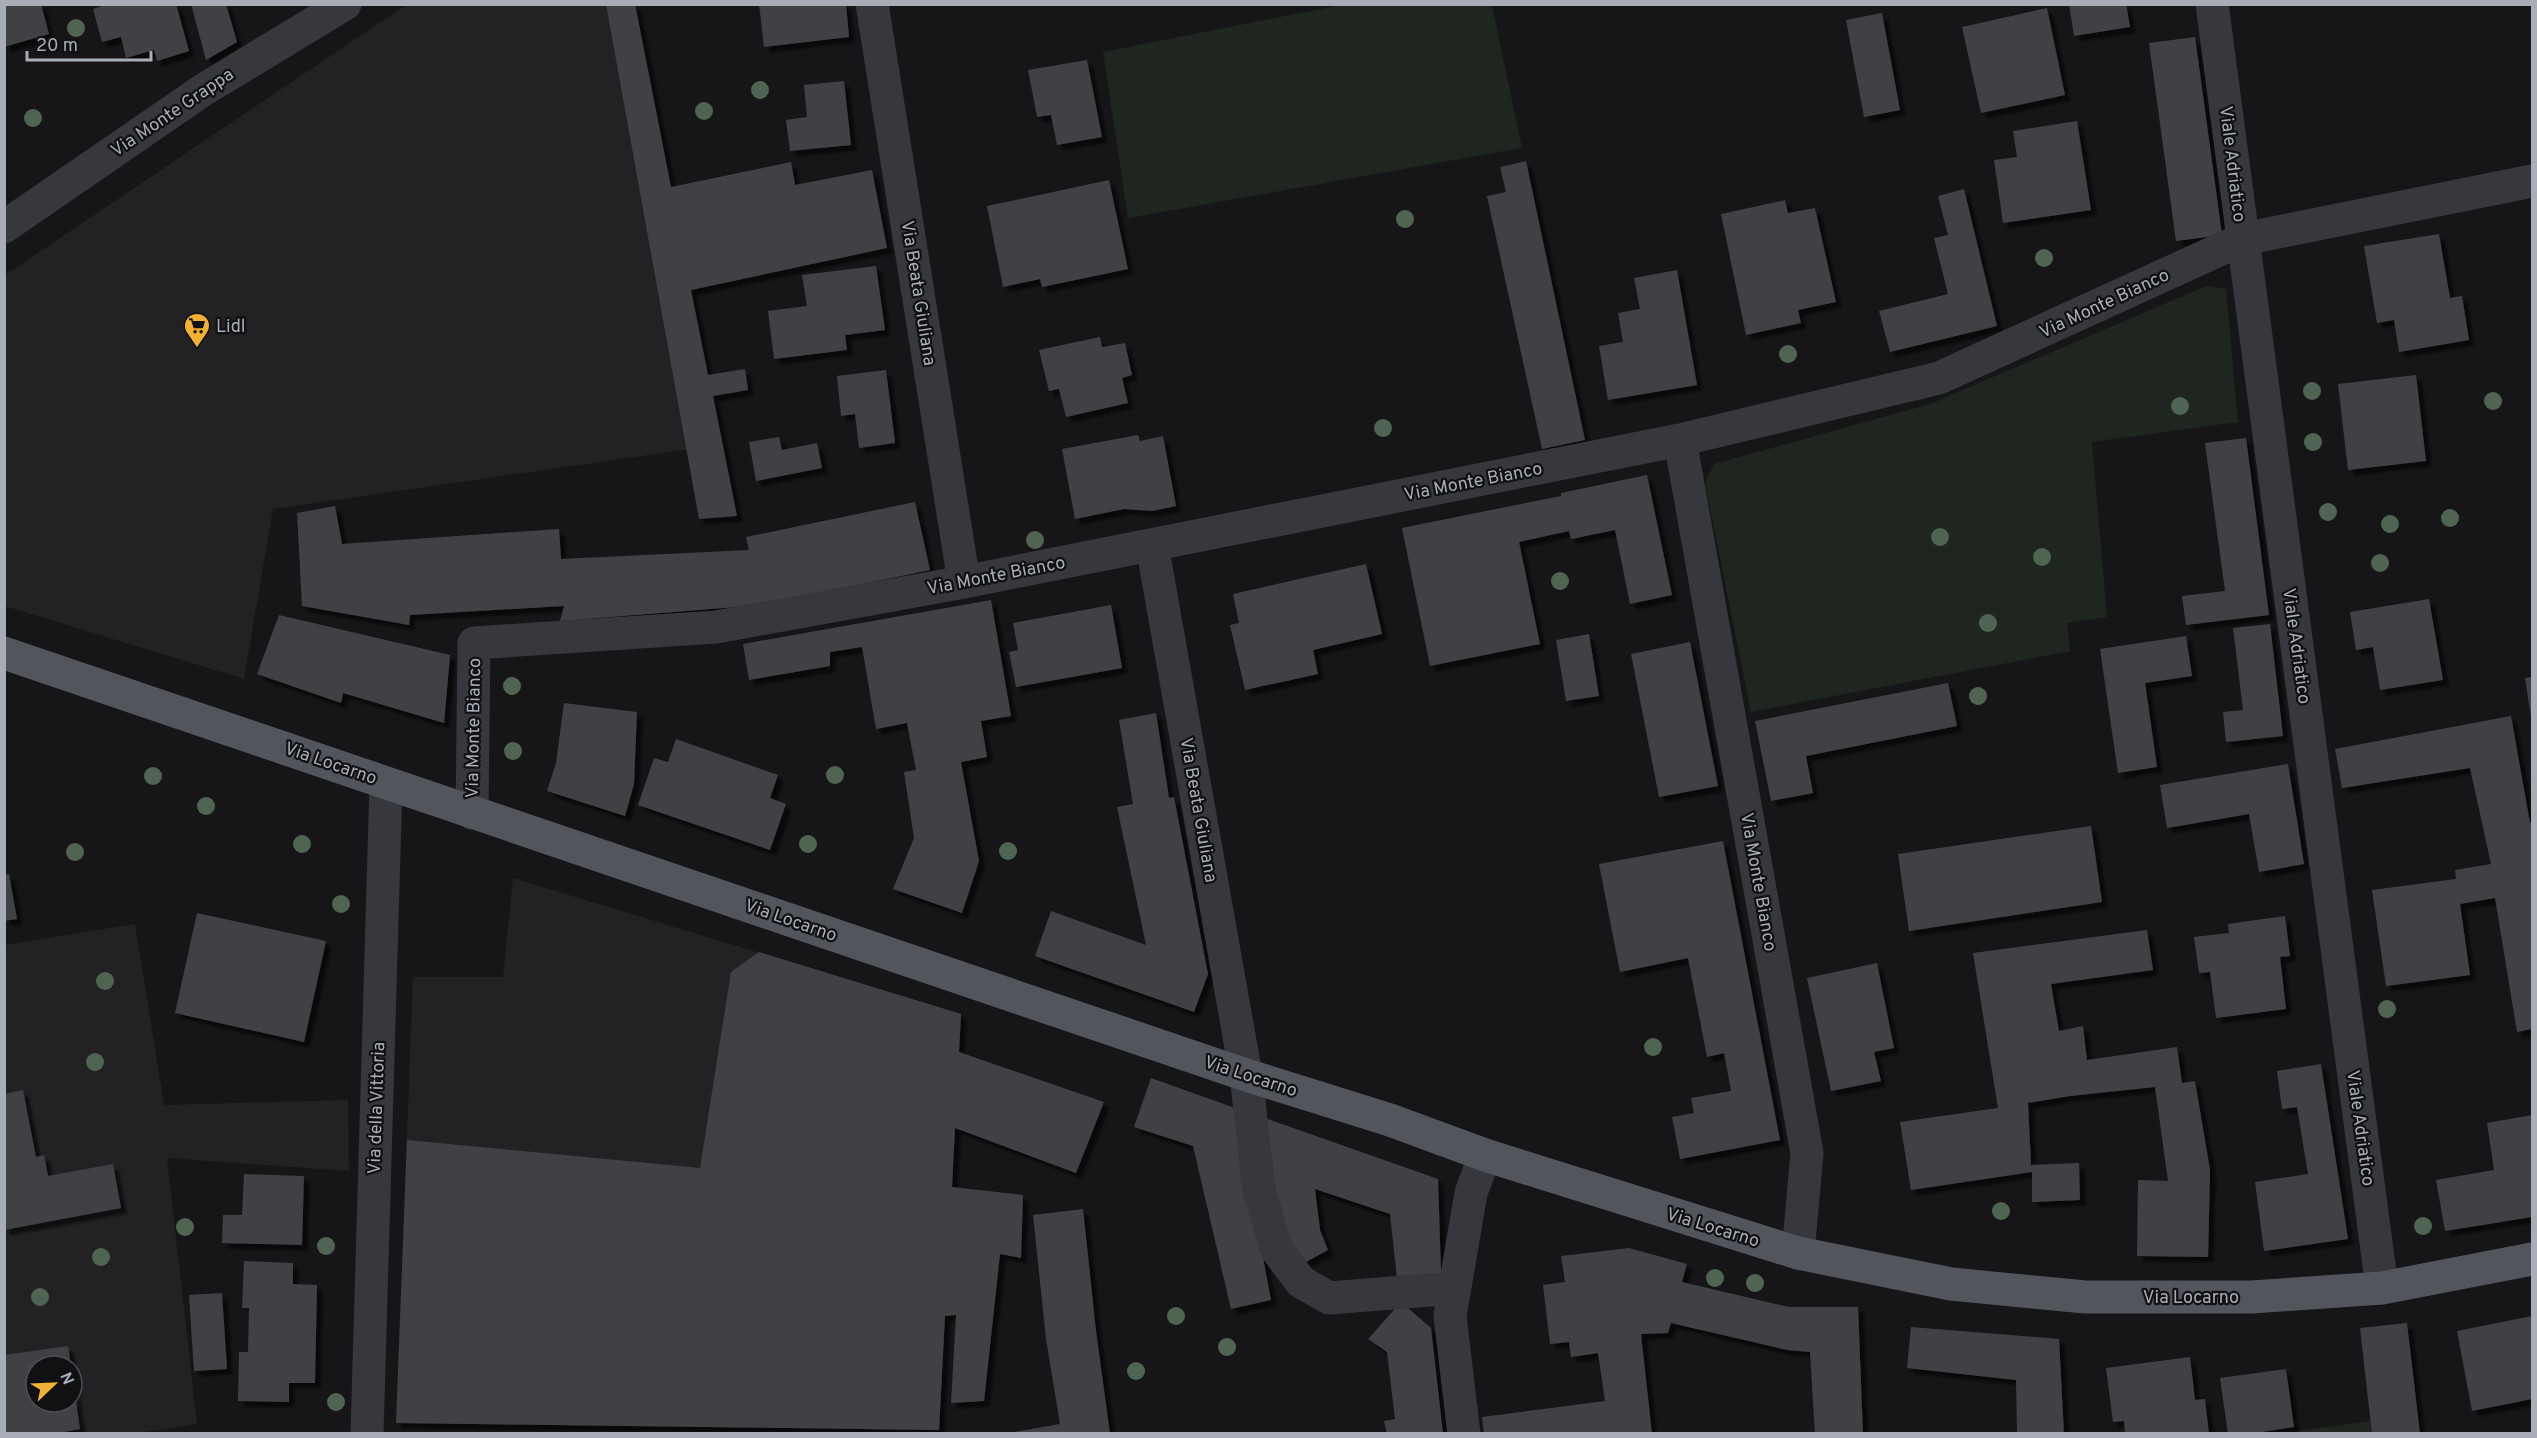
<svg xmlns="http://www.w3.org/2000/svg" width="2537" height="1438" viewBox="0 0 2537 1438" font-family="Overpass,sans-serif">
<defs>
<filter id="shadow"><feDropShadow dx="5.5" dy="5.5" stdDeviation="1.5" flood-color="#0009"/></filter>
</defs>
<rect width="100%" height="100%" fill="#161618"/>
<path fill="#222225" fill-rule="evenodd" d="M406,5H609L697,448L273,509L244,679L5,606V275Z
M513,878L961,1014L939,1430L396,1423L413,977H503Z
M135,924L164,1105L348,1100L349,1171L167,1158L197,1424L131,1434H5V945ZM36,1366H72V1402H36Z"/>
<path fill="#1e261f" d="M1346,4L1492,5L1522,148L1128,218L1103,52Z
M2206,286L2226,289L2238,422L2092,442L2107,617L2067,623L2070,651L1751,712L1705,483L1714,464L1930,404Z
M2370,1421L2372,1433L2277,1434Z"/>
<path fill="#404145" filter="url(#shadow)" d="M4,4H41L49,34L4,47Z
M108,4H176L189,51L157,61L154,50L126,58L121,37L102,42L93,9Z
M191,4H226L237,42L206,60Z
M606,4H635L671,187L791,162L795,185L872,170L887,248L691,290L708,375L745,369L748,390L713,396L737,516L699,519Z
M759,4H846L849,37L764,47Z
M2069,4H2126L2130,27L2074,36Z
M2047,8L2065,95L1981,113L1962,27Z
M1882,13L1900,110L1864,117L1846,20Z
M2195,37L2222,235L2176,241L2149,43Z
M1087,60L1102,137L1057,145L1051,115L1037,117L1028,70Z
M844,81L851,145L790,151L786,120L807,117L804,85Z
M2077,121L2091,210L2003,223L1994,160L2017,157L2013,131Z
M1526,161L1585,440L1542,449L1487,196L1506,192L1500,167Z
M1109,180L1128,269L1042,287L1040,279L1003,287L987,206Z
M1964,189L1997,326L1890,352L1879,311L1948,294L1934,238L1948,235L1938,196Z
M1785,200L1788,213L1815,208L1836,302L1798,310L1801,323L1746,335L1721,214Z
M2439,234L2450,298L2462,296L2469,340L2399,352L2394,320L2377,323L2364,246Z
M876,266L885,330L845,335L847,350L774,359L768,311L807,306L802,275Z
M1677,270L1697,385L1608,400L1599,346L1623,342L1618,313L1640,309L1634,278Z
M1100,337L1102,347L1125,343L1132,375L1122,378L1128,403L1066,417L1059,389L1049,391L1039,350Z
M886,370L895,443L859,448L855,414L841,416L837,376Z
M2416,375L2426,461L2348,470L2338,384Z
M1138,435L1140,441L1163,436L1176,506L1152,511L1124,509L1075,519L1062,449Z
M779,437L782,450L817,443L822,468L756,481L749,442Z
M2246,438L2269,615L2186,625L2182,596L2225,591L2205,443Z
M1647,475L1672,595L1630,604L1615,530L1571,539L1569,531L1519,542L1540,644L1430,666L1402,528L1561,496V493Z
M915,502L930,570L761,605L560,621L564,606L410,615L409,625L302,606L297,513L335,506L342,544L559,529L561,559L749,550L746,537Z
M1366,564L1382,634L1313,650L1318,674L1245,690L1230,625L1239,623L1233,594Z
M2429,599L2443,680L2380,690L2373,647L2356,650L2350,612Z
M991,600L1011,716L981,721L987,757L961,762L979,861L962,913L893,889L914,838L904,772L916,770L907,723L876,729L862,647L830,652V666L749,680L743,644Z
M1111,605L1122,668L1016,687L1009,652L1018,650L1013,623Z
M279,615L450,655L444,723L343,693L341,703L257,674Z
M2270,624L2283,736L2226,742L2223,712L2243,710L2233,628Z
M1589,634L1599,696L1566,701L1556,640Z
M2186,636L2192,676L2145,683L2157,767L2118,773L2100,649Z
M1690,642L1718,786L1659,797L1631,654Z
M2532,677V717H2531L2525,678Z
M1948,683L1957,726L1806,756L1813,793L1771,801L1755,721Z
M564,703L637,712L634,784L625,816L547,791L556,763Z
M1156,713L1169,798L1174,797L1208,974L1194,1012L1035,956L1051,911L1146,945L1117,807L1133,804L1119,720Z
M2511,716L2530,823L2532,822V1029L2517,1032L2495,898L2460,904L2470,975L2386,986L2372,890L2456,879L2455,870L2491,864L2470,768L2342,788L2335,749Z
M676,739L778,775L770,798L786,804L770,850L638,805L654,758L668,762Z
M2288,764L2304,864L2259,872L2249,814L2167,828L2160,785Z
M2091,826L2102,902L1909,931L1898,854Z
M1723,841L1780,1140L1680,1159L1672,1117L1694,1113L1691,1098L1731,1091L1724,1053L1707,1057L1688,958L1620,972L1599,864Z
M9,874L17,919L4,921V875Z
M197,913L326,941L304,1042L175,1013Z
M2285,916L2290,956L2280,957L2286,1009L2216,1018L2210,972L2199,973L2194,937L2229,933L2228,924Z
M2147,930L2153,970L2051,984L2059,1031L2083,1026L2087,1060L2177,1047L2182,1083L2195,1081L2210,1170L2208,1257L2137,1256L2138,1180L2168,1181L2155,1087L2070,1096L2028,1103L2031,1165L2079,1163L2080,1200L2032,1202V1172L1911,1190L1900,1122L1998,1108L1973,953Z
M759,952L961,1014L959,1052L1104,1102L1076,1173L955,1128L952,1187L1023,1195L1021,1258L1000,1254L984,1401L951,1403L956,1315L945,1316L939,1430L396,1423L407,1140L700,1168L731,972Z
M1877,963L1894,1048L1874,1052L1881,1081L1831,1091L1807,978Z
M2321,1064L2348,1239L2264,1251L2255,1182L2308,1174L2297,1107L2282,1109L2277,1071Z
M1151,1078L1235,1108L1271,1300L1231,1309L1193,1146L1134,1127Z
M23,1090L36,1157L44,1155L48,1176L113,1164L121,1208L4,1230V1094Z
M2532,1115V1217L2445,1231L2436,1180L2494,1170L2487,1123Z
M1262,1117L1438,1179L1441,1273L1397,1279L1390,1214L1315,1189L1320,1230L1328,1250L1306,1262L1284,1238Z
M244,1174L304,1176L302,1245L222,1243L223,1215H242Z
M1083,1209L1096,1331L1110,1434H1003L1060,1424L1046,1339L1033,1215Z
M1629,1248L1687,1264L1682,1282L1789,1307H1858L1863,1434H1815L1810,1352L1787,1350L1671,1323L1668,1333L1641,1334L1652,1434H1484L1482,1417L1605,1401L1598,1353L1571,1357L1569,1342L1550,1344L1543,1285L1565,1282L1561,1256Z
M244,1261L293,1263V1284L317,1285L315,1383H289V1402L238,1401L239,1352H248L249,1308H242Z
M222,1293L227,1369L194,1371L189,1295Z
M1401,1302L1431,1328L1443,1434H1387L1384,1421L1395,1419L1387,1352L1368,1339Z
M2532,1316V1399L2472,1411L2457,1331Z
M2407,1323L2420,1434H2372L2360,1328Z
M1911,1327L2059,1339L2064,1434H2017L2016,1380L1907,1368Z
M68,1346L71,1366H36V1402H72L73,1381L80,1429L52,1434H5V1355Z
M2190,1357L2195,1400L2205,1399L2209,1434H2125L2124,1421L2113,1422L2106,1368Z
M2286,1369L2294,1427L2248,1434H2228L2220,1378Z"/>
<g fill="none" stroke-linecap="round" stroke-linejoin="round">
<path stroke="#37383d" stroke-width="33" d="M872,4L964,582
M4,227L203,90L345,4
M1680,440L1807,1153L1798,1253
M1152,545L1246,1075L1259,1190L1277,1250L1301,1282L1329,1298L1455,1288
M472,813L474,643L716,627L964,582L1680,440L1939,378L2243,239L2532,181
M367,1434L386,783
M1464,1434L1450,1316L1471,1193L1485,1155"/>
<path stroke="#37383d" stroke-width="33" d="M2212,4L2382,1288"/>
<path stroke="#53555c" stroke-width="33" d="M4,653L1246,1075L1390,1120L1485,1155L1798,1253L1951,1284L2085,1297H2252L2382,1288L2532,1259"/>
</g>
<g fill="#506452">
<circle cx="76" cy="28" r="9"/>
<circle cx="760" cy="90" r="9"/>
<circle cx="704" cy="111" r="9"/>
<circle cx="33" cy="118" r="9"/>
<circle cx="1405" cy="219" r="9"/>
<circle cx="2044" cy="258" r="9"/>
<circle cx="1788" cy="354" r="9"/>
<circle cx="2312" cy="391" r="9"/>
<circle cx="2493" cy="401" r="9"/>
<circle cx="2180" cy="406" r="9"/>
<circle cx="1383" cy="428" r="9"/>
<circle cx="2313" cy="442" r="9"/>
<circle cx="2328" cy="512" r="9"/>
<circle cx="2450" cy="518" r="9"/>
<circle cx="2390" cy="524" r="9"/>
<circle cx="1940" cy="537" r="9"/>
<circle cx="1035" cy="540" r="9"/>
<circle cx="2042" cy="557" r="9"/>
<circle cx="2380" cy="563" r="9"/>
<circle cx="1560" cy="581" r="9"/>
<circle cx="1988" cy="623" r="9"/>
<circle cx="512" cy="686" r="9"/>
<circle cx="1978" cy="696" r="9"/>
<circle cx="513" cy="751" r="9"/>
<circle cx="835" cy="775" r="9"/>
<circle cx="153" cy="776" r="9"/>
<circle cx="206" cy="806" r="9"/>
<circle cx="302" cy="844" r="9"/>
<circle cx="808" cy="844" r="9"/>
<circle cx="1008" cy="851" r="9"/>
<circle cx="75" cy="852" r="9"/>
<circle cx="341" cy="904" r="9"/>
<circle cx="105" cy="981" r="9"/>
<circle cx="2387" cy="1009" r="9"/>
<circle cx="1653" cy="1047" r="9"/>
<circle cx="95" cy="1062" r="9"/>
<circle cx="2001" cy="1211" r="9"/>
<circle cx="2423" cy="1226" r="9"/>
<circle cx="185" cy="1227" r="9"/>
<circle cx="326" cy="1246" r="9"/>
<circle cx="101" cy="1257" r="9"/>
<circle cx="1715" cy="1278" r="9"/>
<circle cx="1755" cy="1283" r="9"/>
<circle cx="40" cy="1297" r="9"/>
<circle cx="1176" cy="1316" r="9"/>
<circle cx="1227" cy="1347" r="9"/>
<circle cx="1136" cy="1371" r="9"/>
<circle cx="336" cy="1402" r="9"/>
</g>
<defs>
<symbol id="supermarket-pin" viewBox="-11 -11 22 30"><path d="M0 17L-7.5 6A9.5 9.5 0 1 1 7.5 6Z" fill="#f2b134" stroke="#111113"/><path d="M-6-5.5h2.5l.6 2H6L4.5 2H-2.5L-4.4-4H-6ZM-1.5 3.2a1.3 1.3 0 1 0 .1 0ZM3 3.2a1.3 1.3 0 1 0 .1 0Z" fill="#111"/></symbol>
</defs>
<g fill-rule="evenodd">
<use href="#supermarket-pin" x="182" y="311" width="30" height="40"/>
</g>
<g text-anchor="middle" stroke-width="4.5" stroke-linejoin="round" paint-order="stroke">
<g font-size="18" fill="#a8adb8" stroke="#111113">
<text transform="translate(172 112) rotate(-34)" y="6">Via Monte Grappa</text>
<text transform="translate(2233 164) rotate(83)" y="6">Viale Adriatico</text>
<text transform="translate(919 293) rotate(81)" y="6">Via Beata Giuliana</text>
<text transform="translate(2104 303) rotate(-25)" y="6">Via Monte Bianco</text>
<text transform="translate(1473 481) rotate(-11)" y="6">Via Monte Bianco</text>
<text transform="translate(996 575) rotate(-11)" y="6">Via Monte Bianco</text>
<text transform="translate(2297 646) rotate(82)" y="6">Viale Adriatico</text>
<text transform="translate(473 728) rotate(-89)" y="6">Via Monte Bianco</text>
<text transform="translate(331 763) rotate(19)" y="6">Via Locarno</text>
<text transform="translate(1199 810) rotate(80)" y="6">Via Beata Giuliana</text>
<text transform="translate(1759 882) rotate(80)" y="6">Via Monte Bianco</text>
<text transform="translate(791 920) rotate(19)" y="6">Via Locarno</text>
<text transform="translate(1251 1076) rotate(18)" y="6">Via Locarno</text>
<text transform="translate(376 1108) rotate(-88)" y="6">Via della Vittoria</text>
<text transform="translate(2361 1128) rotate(82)" y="6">Viale Adriatico</text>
<text transform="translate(1713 1227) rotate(17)" y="6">Via Locarno</text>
<text x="2191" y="1303">Via Locarno</text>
</g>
<g font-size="18" fill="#a8adb8" stroke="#111113" text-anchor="start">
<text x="216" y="332">Lidl</text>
</g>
</g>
<rect width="2537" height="1438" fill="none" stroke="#a8adb8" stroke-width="12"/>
<g transform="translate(54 1384) rotate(67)"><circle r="28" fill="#111113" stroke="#4d4f55" stroke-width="1.5"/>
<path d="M0-4.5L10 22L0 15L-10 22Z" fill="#f2b134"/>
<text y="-9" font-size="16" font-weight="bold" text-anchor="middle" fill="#a8adb8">N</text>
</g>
<path d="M27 51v9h124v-9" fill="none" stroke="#a8adb8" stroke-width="3"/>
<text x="36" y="51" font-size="18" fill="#a8adb8" stroke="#111113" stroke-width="4.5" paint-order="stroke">20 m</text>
</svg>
